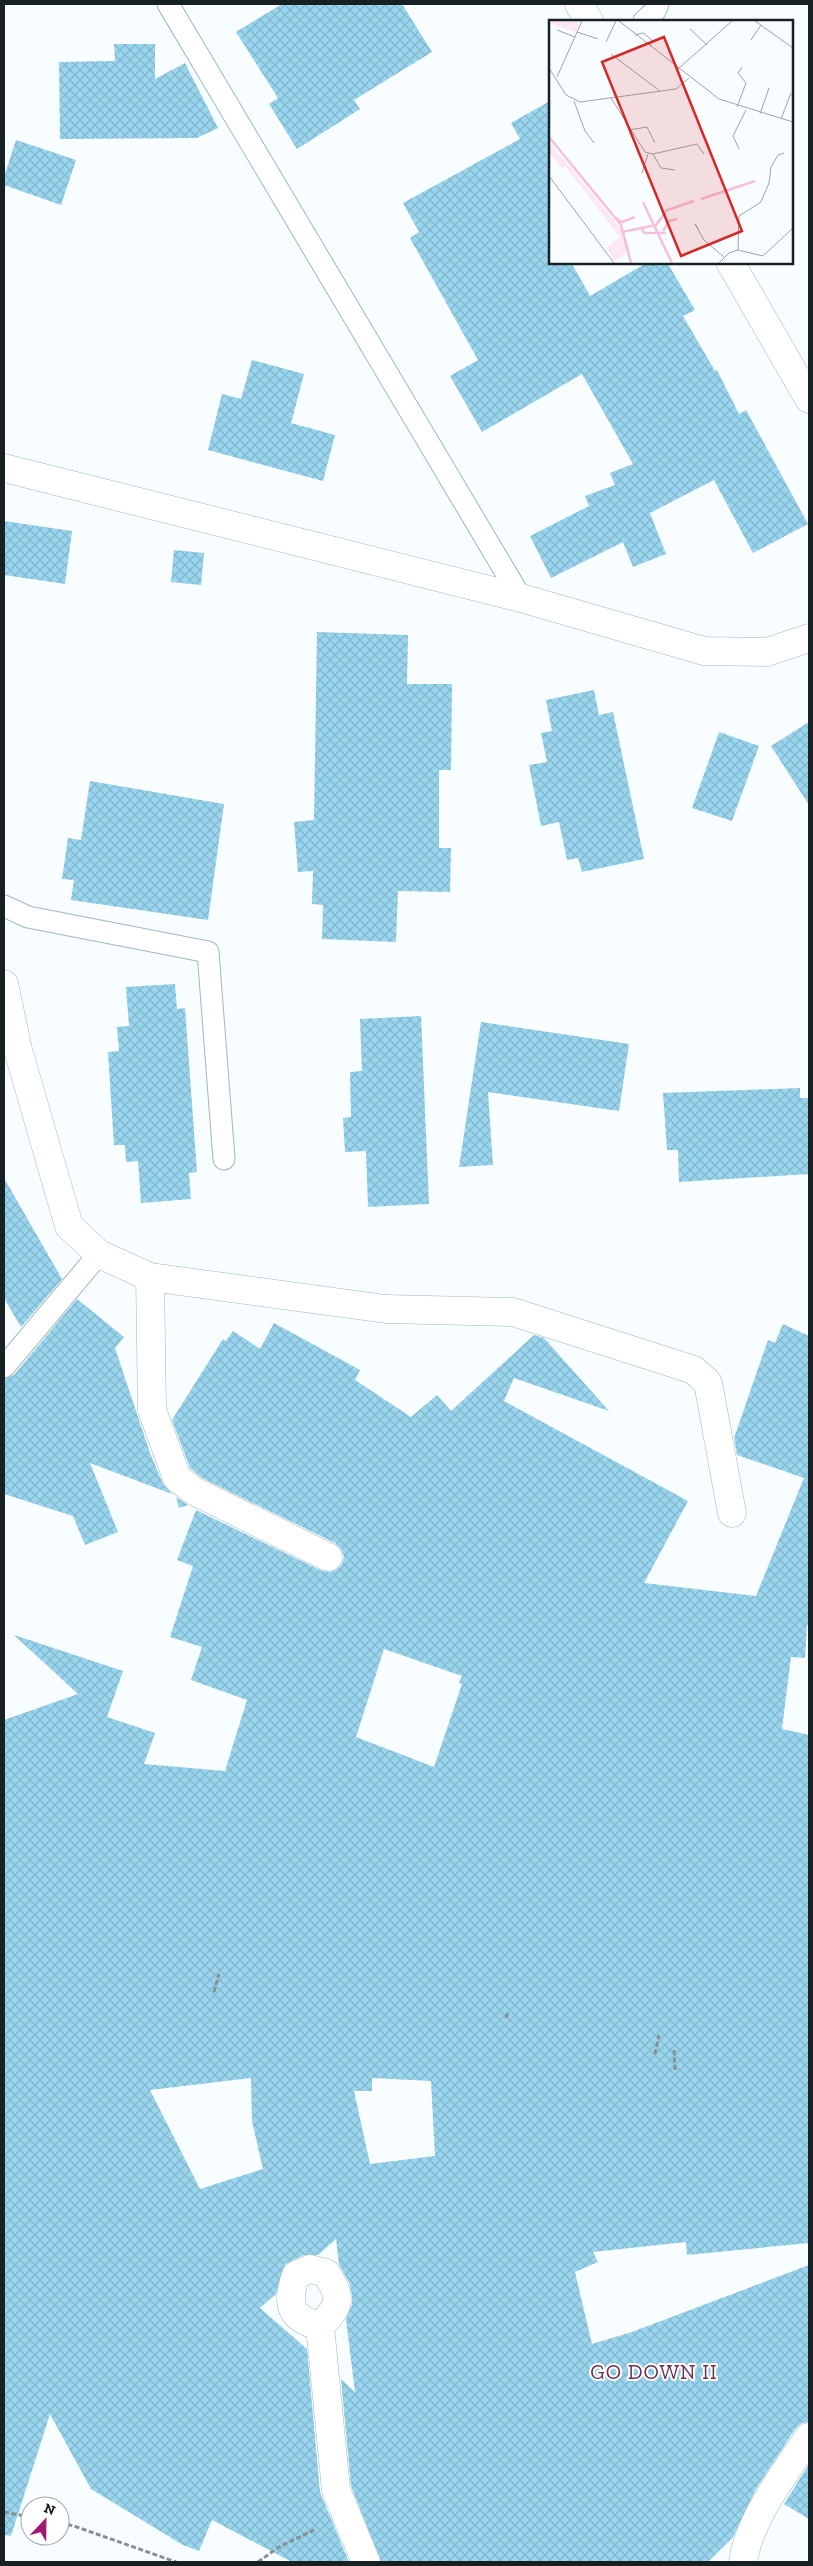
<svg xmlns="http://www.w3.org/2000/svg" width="813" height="2566" viewBox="0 0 813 2566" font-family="'Zilla Slab',serif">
<defs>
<pattern id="building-cross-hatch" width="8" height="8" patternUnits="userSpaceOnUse" patternTransform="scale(1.25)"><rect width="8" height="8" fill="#99d5ee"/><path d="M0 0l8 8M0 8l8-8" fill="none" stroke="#83b7cc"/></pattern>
</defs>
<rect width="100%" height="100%" fill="#f8fdff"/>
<path fill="url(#building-cross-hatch)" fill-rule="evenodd" d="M282,4H402L432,52L354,100L360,109L297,149L269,104L278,98L236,32Z
M114,44H155V79L185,63L218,128L197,138L60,139L59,62L115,61Z
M550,101V262H571L590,296L648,262H667L695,310L683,316L715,371L717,370L739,414L746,410L808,524L753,553L714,480L650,513L666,554L633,567L623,542L551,578L530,536L589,506L585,496L615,485L610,473L633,464L582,374L482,432L450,376L478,360L410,238L419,232L403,203L520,139L511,123Z
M16,140L76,160L61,205L4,185V177Z
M252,360L304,374L291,423L335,435L323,481L208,450L222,394L241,399Z
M4,521L72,531L65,584L4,575Z
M174,550L204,553L201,585L171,582Z
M317,632L408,635L407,684H452L451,770H439V848H451L450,892L398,891L396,942L322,939L323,905L312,904L313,871L298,872L294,822L314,820Z
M594,690L599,715L613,712L644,859L582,872L578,858L567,860L559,822L541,826L529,765L547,762L541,733L552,731L546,700Z
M809,722V805L771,746Z
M719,732L759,746L732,821L692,808Z
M90,781L224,804L208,920L71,900L74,880L62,879L68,838L81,840Z
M175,984L177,1009L185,1008L197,1172L189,1173L191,1199L141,1203L138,1161L126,1162L125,1145H114L108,1052L119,1051L117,1027L129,1026L126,987Z
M421,1016L429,1204L368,1207L366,1151L345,1152L343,1118L351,1117L350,1072L362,1071L360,1019Z
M481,1022L629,1044L619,1111L488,1092L493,1165L459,1167Z
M800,1088V1098H809V1174L679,1182L678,1150H667L663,1093Z
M4,1178L62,1279L21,1327L4,1298Z
M77,1299L124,1337L115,1348L150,1453L163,1484L172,1494L90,1463L118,1532L85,1545L73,1516L4,1494V1379L14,1375Z
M274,1323L360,1370L355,1380L411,1417L437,1395L451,1411L534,1335L544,1338L609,1411L514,1378L504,1401L688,1501L644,1583L756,1596L804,1478L737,1455L734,1438L768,1340L775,1343L783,1324L809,1336V1626L807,1625L805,1658L791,1657L782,1729L809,1735V2243L687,2255L686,2242L593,2252L598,2262L575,2272L592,2344L632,2332L809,2265V2422L802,2423L796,2428L756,2489L733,2537L708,2562H381L351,2486L341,2379L355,2392L346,2319L352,2305V2295L349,2282L339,2265L336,2239L318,2255H304L285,2264L276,2294L260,2308L307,2349L320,2492L349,2562H292L212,2520L199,2551L183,2545L91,2489L50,2414L11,2536L4,2535V1720L78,1694L14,1635L123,1671L107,1717L155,1733L144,1764L225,1771L247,1700L191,1680L202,1647L170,1637L193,1566L177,1560L196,1510L322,1571L330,1572L336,1570L342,1564L344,1556L341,1549L335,1543L202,1478L190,1468L172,1420L223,1339L226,1341L233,1331L260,1349ZM384,1649L462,1676L459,1683L462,1684L434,1767L356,1737ZM251,2078L252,2121L263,2169L200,2189L150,2090ZM372,2078L431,2081L435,2156L370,2164L354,2091H372Z
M176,1497L188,1505L179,1508Z
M809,2464V2519L784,2504Z"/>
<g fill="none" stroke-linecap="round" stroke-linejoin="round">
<defs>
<path id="service" d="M168,4L521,598
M644,21L655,11L658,4
M4,906L28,917L208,952L224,1159
M4,1367L99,1254"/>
<path id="minor" d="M4,468L521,598L704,651L767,652L809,638
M4,984L18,1050L69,1226L99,1254L150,1277L386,1309L513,1312L694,1370L708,1383L732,1513
M150,1277L152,1410L177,1478L194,1491L328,1557
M310,2269L326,2273C342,2298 341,2305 320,2326C289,2319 286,2303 296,2275Z
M320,2326L336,2490L366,2562
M743,2562C749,2519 785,2473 809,2437"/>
<path id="tertiary" d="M579,4L589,21
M730,262L809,399"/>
</defs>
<use href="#service" stroke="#a0b8c2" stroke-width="23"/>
<use href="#minor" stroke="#a0b8c2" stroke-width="29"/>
<use href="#tertiary" stroke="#a0b8c2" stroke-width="29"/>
<path stroke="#899092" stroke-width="3" stroke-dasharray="5 2.5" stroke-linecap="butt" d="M214,1992L219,1974
M506,2018L508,2012
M674,2050L675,2070
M655,2054L659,2035
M4,2512L30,2517
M60,2523L74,2526L176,2562
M258,2562L279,2547L316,2529"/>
<use href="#service" stroke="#fff" stroke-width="21"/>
<use href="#minor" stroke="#fff" stroke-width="28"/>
<use href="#tertiary" stroke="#fff" stroke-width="28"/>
</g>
<g text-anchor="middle" stroke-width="4" stroke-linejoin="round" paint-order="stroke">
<g font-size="21" letter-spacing="1" fill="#6c2e52" stroke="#fff">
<text x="654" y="2379">GO DOWN II</text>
</g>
</g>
<g transform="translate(549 20)">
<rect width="244" height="244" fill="#f8fdff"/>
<path d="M3,1H31L27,12L2,4ZM0,122L73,210L81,229L66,241L57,228L71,217L16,146L13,148L0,133Z" fill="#fde7f2"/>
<path fill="none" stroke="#f6c0db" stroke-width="2.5" d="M0,117L72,205L82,243M152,179L206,161M94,182L123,243M67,198L73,202L86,197M93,209L95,213H117M114,211L120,201L128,199M73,212L107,205L118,190L145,181"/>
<path fill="none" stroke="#9ea5a7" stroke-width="1" d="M70,1L170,79L244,102M206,1L244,28M141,9L158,25M8,10L26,17M28,12L49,19M86,15L94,13L103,20L101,27M202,20L212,5M57,22L67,1M62,34L111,71M0,48L17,75L31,82L127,69L140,58M129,49L183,1M8,57L33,1M62,78L96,132L104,134L148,124L155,134M25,81L36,111L45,123M188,87L197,63L189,53L193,47M211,94L220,68M232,99L242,73M80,110L98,107L106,123M190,129L184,116L197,90M104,134L112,148L126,150M93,153L99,134M0,156L65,243M149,208L146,204L155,220L175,237M189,230L190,196L212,182L220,163L222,147L229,135L235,133M214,236L244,208M170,243L180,233L189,230L214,236"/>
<path fill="#d62828" fill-opacity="0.15" stroke="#d62828" stroke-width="2.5" d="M115,17L193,211L132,236L53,42Z"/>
<rect width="244" height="244" fill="none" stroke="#172023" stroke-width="2.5"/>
</g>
<rect width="813" height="2566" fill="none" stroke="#172023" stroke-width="10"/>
<g transform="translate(45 2521) rotate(22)"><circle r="24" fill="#ffffff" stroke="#a2a6a7"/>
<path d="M0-4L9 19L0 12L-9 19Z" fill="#9e1d70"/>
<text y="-8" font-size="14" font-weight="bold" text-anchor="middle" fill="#172023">N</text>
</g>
</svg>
